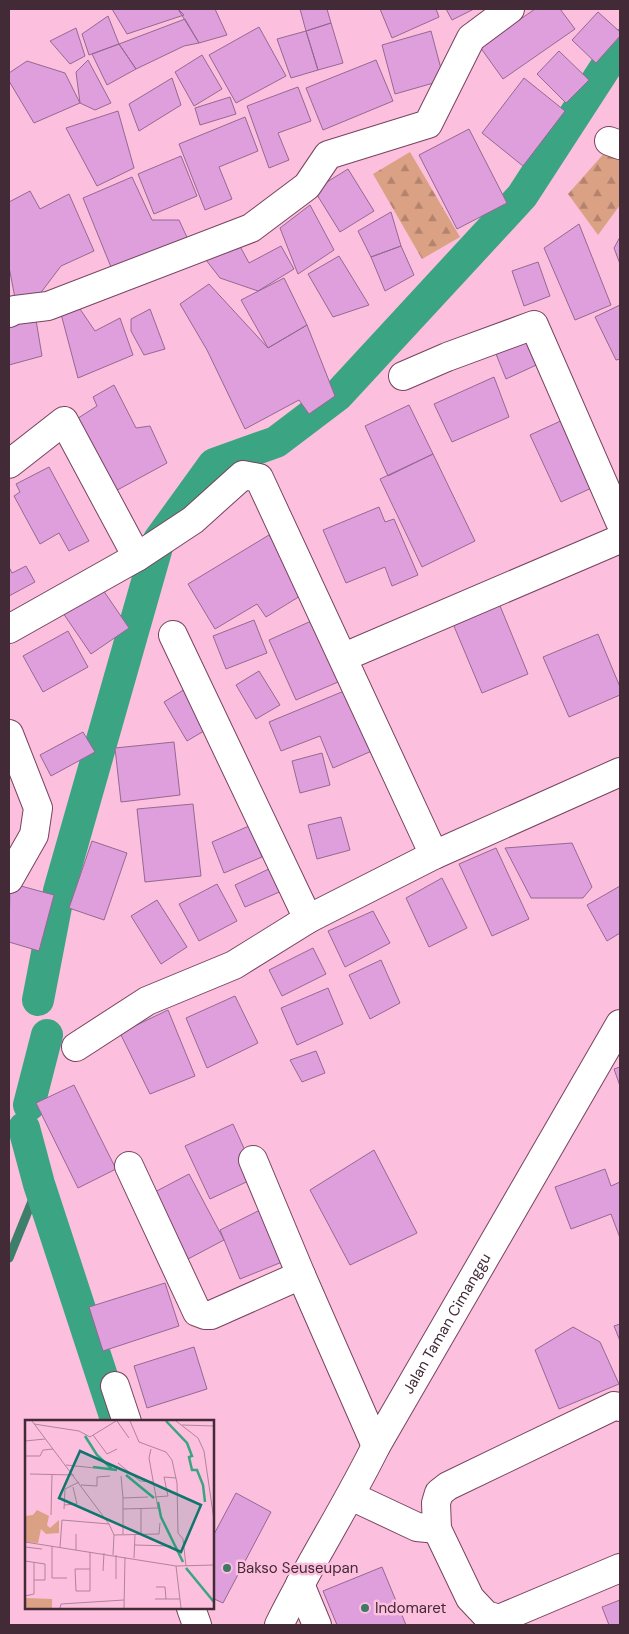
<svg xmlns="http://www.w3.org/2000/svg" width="629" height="1634" viewBox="0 0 629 1634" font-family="'DM Sans',sans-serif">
<defs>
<pattern id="forest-firs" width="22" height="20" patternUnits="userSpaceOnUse" patternTransform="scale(1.25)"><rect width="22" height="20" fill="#dba184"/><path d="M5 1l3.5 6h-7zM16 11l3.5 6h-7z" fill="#b3836d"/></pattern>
</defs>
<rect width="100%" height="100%" fill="#fcbfdd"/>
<path fill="url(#forest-firs)" d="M607,150L620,161V205L598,235L568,194Z
M410,152L460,237L422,259L373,174Z"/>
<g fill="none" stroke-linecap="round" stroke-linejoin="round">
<path stroke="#3d7f6b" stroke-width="9" d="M9,1258L39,1184"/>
<path stroke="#3ba482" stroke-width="32" d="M38,1000L59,891L159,540L214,464L276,442L338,395L522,196L620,45
M29,1105L47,1035
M24,1128L39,1184L117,1422"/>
</g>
<path fill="#df9fdc" stroke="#946992" d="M112,9H178L184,15L127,34Z
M178,9H215L227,35L199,43Z
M300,9H327L331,23L306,31Z
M380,9H436L439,17L392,38Z
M446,9H474L452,20Z
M535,9H560L575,29L503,79L480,47Z
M598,12L620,32V36L596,63L572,40Z
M108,16L119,44L89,55L82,34Z
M185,19L199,43L184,46L136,69L119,44Z
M331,23L343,63L318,70L306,31Z
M259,27L286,76L236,103L209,55Z
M76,28L85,56L70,64L50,41Z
M306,31L318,70L291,78L277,39Z
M431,31L444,80L395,94L382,45Z
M119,44L136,69L107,85L92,54Z
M559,51L589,80L566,103L537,74Z
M202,55L222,89L194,106L175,72Z
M88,60L111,103L95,110L80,103L76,72Z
M376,60L393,101L323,130L306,88Z
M27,61L65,73L80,103L34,123L9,81V73Z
M172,78L181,105L139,131L129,104Z
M524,78L565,111L523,166L482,133Z
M298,87L311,121L278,133L289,160L269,168L247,106Z
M230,97L236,114L200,125L195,108Z
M118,111L134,168L97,186L66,128Z
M245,117L258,151L219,167L232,199L205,210L179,144Z
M469,129L507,203L457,229L419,155Z
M181,156L197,196L154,214L138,174Z
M348,169L374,211L340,232L314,190Z
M132,177L152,220H179L191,246L113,272L83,198Z
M30,191L40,209L69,194L94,251L61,266L33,303H16L9,267V202Z
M310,205L334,250L298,274L280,228Z
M391,212L401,246L371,257L358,231Z
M579,224L611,305L575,320L544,248Z
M235,237L249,263L281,246L294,269L258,291L220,278L206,260Z
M620,237V264L614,248Z
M401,246L414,275L385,291L371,257Z
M339,256L369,305L333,317L308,274Z
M538,262L550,296L524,306L512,271Z
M284,278L307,325L268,348L241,300Z
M209,284L268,348L307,325L335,396L309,414L299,400L245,429L207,350L180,304Z
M620,305V359L616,360L595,317Z
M80,309L95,331L120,318L133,355L78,378L61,314Z
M150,309L165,349L144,355L131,331V319Z
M35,314L42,356L9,365V323Z
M534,337L545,361L506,379L496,354Z
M494,377L509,417L452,442L434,404Z
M114,385L136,428L150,426L167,463L110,494L72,422L97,406L93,397Z
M409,405L433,454L388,476L365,426Z
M565,419L596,486L561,502L530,435Z
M433,454L475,541L422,567L380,479Z
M49,467L89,541L69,551L59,533L40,544L14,496L20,492L16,484Z
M379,507L385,522L394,519L418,575L392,586L385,567L346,583L323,530Z
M269,535L305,593L266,617L257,604L215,629L188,584Z
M26,566L35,582L9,596V567L12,573Z
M101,587L129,628L91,654L63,613Z
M498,601L528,674L482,693L451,619Z
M318,618L345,679L296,700L269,640Z
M254,620L267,653L226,669L213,636Z
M68,631L88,667L43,692L23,656Z
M598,634L620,687V695L569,717L543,657Z
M259,671L280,705L256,719L236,685Z
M190,686L214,725L187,741L164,702Z
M349,689L374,750L333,768L320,736L281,751L269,722Z
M83,732L95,752L51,776L40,755Z
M174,742L180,795L121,802L115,748Z
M322,753L330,785L300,793L292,761Z
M193,804L201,876L145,882L137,809Z
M341,817L350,850L317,859L308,825Z
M249,826L262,857L224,873L212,842Z
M92,841L127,853L104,920L69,908Z
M572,843L592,887L583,898H531L505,848Z
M496,848L529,919L492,936L459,864Z
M273,867L284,890L245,907L235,885Z
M442,878L467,928L429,947L406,898Z
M10,883L54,895L39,951L9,942Z
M217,884L237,921L199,941L179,904Z
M620,886V933L607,941L587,905Z
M157,900L187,947L161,964L131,916Z
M373,911L390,943L345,967L328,931Z
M313,948L326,974L282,996L269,970Z
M381,960L400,1003L370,1019L349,975Z
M328,988L343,1024L297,1045L281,1008Z
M235,996L258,1043L207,1068L186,1018Z
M168,1010L195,1076L150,1094L120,1033Z
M316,1051L325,1073L302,1082L290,1060Z
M620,1067V1086L614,1069Z
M74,1085L116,1169L78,1188L36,1103Z
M233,1124L257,1177L210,1199L185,1146Z
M374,1150L417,1233L350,1265L310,1190Z
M605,1169L611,1186L620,1182V1238L611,1214L571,1229L555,1187Z
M189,1174L224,1240L188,1259L153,1193Z
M264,1208L292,1258L240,1279L220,1230Z
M165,1283L179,1326L103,1351L89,1307Z
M620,1324V1341L614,1326Z
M573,1327L600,1342L619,1384L559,1409L535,1350Z
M194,1347L207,1389L147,1408L134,1366Z
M236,1493L271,1512L223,1603L212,1598V1538Z
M382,1567L406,1625H337L323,1591Z
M620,1600V1625H609L602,1607Z"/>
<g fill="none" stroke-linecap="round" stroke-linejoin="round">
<defs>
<g id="minor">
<path d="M609,141L620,145"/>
<path d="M9,313L15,310L48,306L251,228L307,186L328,155L428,124L471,38L510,9"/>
<path d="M403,376L447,357L534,325L620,522"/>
<path d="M9,464L64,421L137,557"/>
<path d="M9,629L137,557L193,520L243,475L259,478L434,855"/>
<path d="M173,635L308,919L434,855L620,772"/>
<path d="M344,657L620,539"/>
<path d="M9,734L38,808L34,835L9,879"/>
<path d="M76,1047L147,1001L234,965L308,919"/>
<path d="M253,1160L301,1275"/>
<path d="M129,1166L197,1312L205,1315H211L301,1275L376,1446"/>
<path d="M115,1386L127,1422"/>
<path d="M620,1407L614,1406L448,1486L439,1493L436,1503L437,1529L470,1598L486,1615L499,1619L620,1568"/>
<path d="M351,1496L417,1527L437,1529"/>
<path d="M300,1584L317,1625"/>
<path d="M191,1608L197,1625"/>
<path id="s1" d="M279,1625C309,1564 346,1507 376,1446L620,1024"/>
</g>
</defs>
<use href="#minor" stroke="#77445f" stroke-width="30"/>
<use href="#minor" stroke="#fff" stroke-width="28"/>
</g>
<g fill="#3d7964" stroke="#fcbfdd" stroke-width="2">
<circle cx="227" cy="1568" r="5"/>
<circle cx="365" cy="1608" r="5"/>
</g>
<g text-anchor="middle" stroke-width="5" stroke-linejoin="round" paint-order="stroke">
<g font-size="15" fill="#422a36" stroke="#fcbfdd">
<text dy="5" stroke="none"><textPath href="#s1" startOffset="345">Jalan Taman Cimanggu</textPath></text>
</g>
<g font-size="15" fill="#422a36" stroke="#fcbfdd" text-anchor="start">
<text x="237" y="1573">Bakso Seuseupan</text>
<text x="375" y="1613">Indomaret</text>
</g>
</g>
<g transform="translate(25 1420)">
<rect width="189" height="189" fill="#fcbfdd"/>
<path d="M0,178L27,179V188H0Z" fill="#dba184"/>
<path d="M12,90L24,96L22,105L25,108L34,100V113L21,114L16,109L13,123L0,122V96L8,95Z" fill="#dba184"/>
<path fill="none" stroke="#3ba482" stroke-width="2.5" d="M141,1L162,23L167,36L164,37L167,50H172L178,65L180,82M60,16L72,35L87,49M68,47L92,50M101,55L129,78M133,82L136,97L158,142M161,148L189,182"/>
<path fill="none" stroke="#b2839a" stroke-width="1" d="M7,1L84,104L89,115L88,135M92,1L104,18M105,1L114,22L141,32L147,40L152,63L153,113L158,119L161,146M151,1L173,18L179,31L189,100M9,4L54,11L65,17L91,1M157,5L189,6M68,15L82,34L92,29M0,21L20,19M0,36H15L18,30L28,29M93,43L115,61L129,62M41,45L70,48M5,54L49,55M96,56L98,78M56,65L72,66V57L85,56M130,77L143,76L139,57L151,58M39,85L52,84L48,67M39,89L40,69L54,62M98,89L133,88L124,38L126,29M26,95L27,55M98,114V78L123,77M116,114V89M89,115L134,114L135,103M0,122L151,146L189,145M110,125L146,126M27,126V158H42M0,127L17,129M35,127L37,100L84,104M51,130V114M109,138L110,114M0,141L20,144V160H9M151,146L156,188M65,149H50L51,171H65V132M78,151L79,133M91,159V135M131,167H140L141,179M0,176L9,174V142M130,179H155M35,188L36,184L99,180M99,188L100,137"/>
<path fill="#0f766e" fill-opacity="0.15" stroke="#0f766e" stroke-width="2.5" d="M55,31L176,85L156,132L34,78Z"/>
<rect width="189" height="189" fill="none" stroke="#422a36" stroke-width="2.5"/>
</g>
<rect width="629" height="1634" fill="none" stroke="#422a36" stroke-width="20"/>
</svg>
